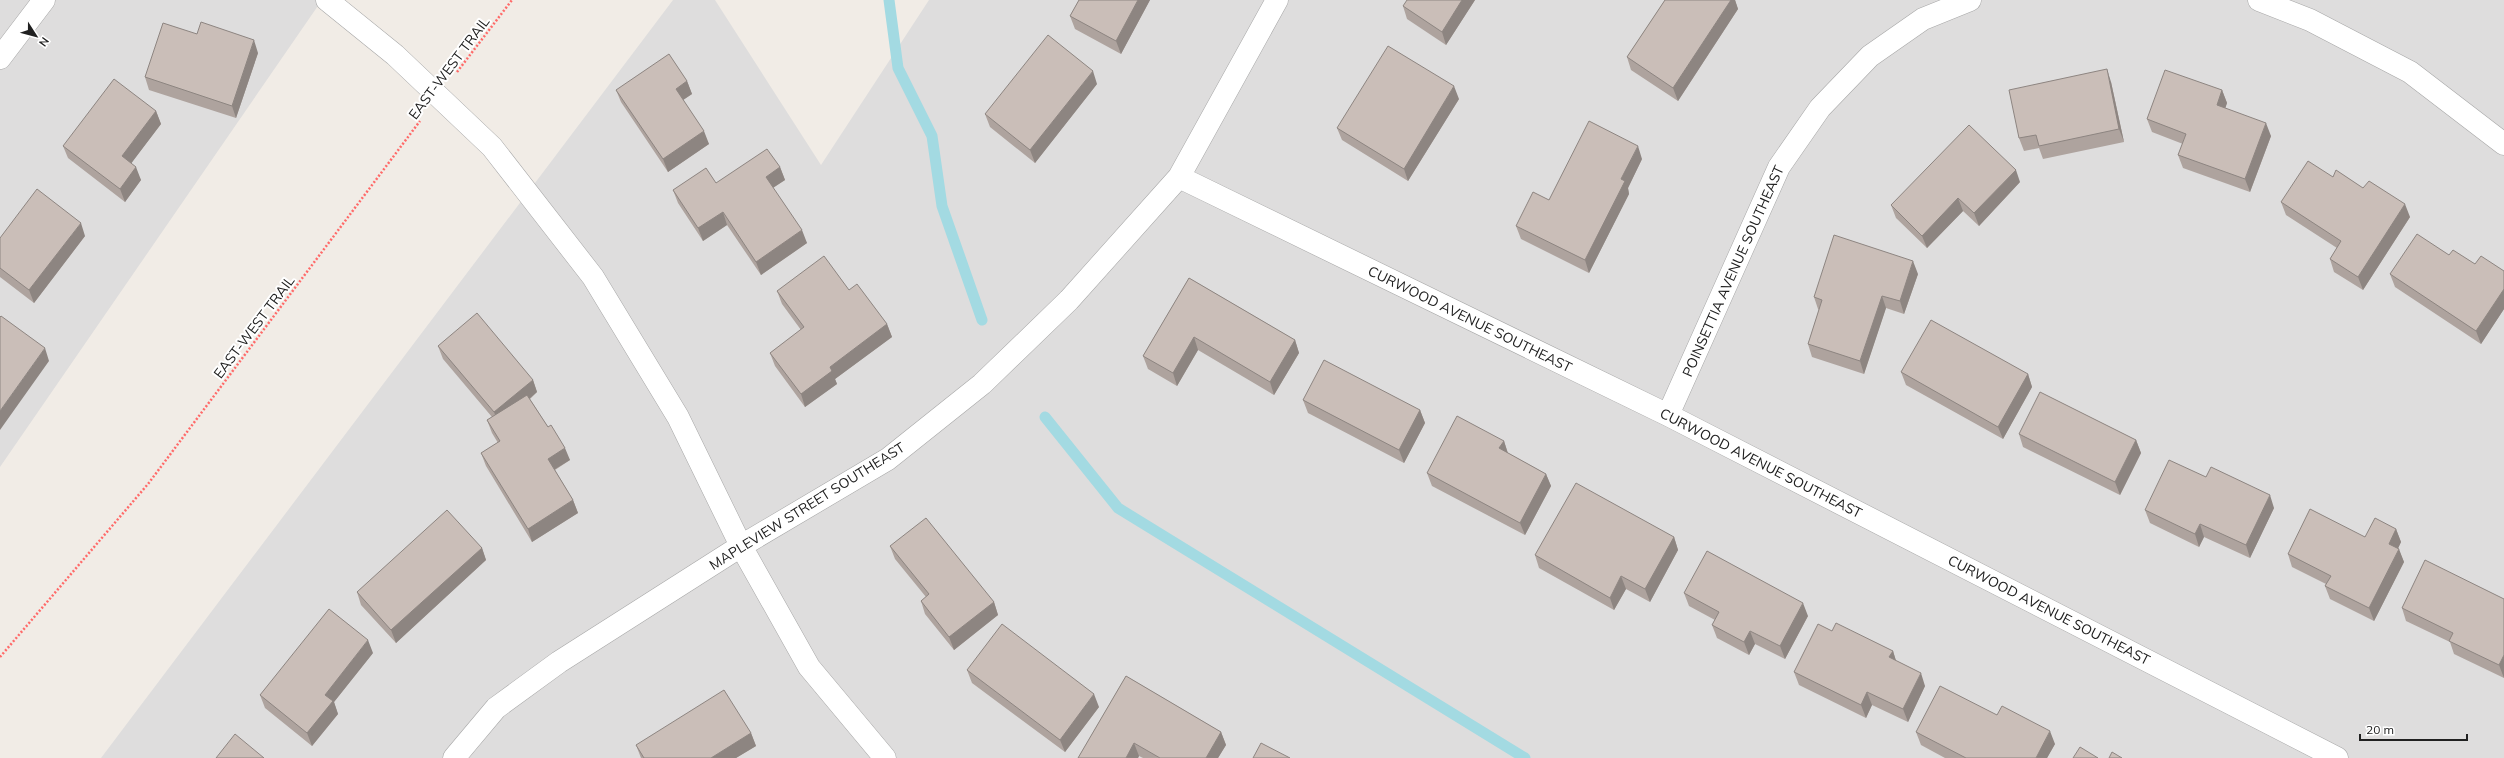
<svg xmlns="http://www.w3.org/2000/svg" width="2504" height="758" viewBox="0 0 2504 758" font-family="Mulish,sans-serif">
<rect width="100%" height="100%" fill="#f1ece6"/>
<path fill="#dedddd" d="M0,0H322L0,467Z
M673,0H715L821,165L929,0H2504V758H101Z"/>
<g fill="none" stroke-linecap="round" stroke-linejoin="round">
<path stroke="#a3dae2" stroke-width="11" d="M889,0L898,68L932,136L942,206L982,320
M1045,417L1118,508L1525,758"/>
<defs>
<path id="street" d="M327,0L395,55L492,147L593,277L678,417L741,546L809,667L885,758
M2259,0L2310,20L2410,72L2504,144
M0,58L44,0
M1179,177L1668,415L2337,758
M1668,415L1779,167L1820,108L1870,56L1923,19L1970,0
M454,758L496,708L559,662L741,546L888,459L982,384L1069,300L1179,177L1277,0"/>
</defs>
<use href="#street" stroke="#a7a7a7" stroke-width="23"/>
<path stroke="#ff6a69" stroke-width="2.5" stroke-dasharray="2 2" stroke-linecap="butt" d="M457,72L512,0
M0,657L148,484L420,121"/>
<use href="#street" stroke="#fff" stroke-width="22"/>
</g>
<path fill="#aea39e" d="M1079,0H1150L1121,54L1075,29L1070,16Z
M1475,0L1446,45L1407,19L1403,6Z
M1665,0H1735L1738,9L1678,101L1631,70L1627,57Z
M197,34L258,53L236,118L149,90L145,77Z
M687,81L692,94L683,100L709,144L668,172L621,102L616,90Z
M2111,82L2124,142L2043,159L2039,148L2024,151L2019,138Z
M1097,84L1035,163L990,127L985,114Z
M2222,90L2227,103L2225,108L2271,136L2250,192L2183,168L2178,155L2183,144L2152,132L2147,119Z
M1459,99L1408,181L1342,140L1337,128Z
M156,111L161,124L131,163L141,180L125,202L68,158L63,146Z
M1642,159L1628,188L1629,194L1589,273L1521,239L1516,226Z
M780,167L785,180L773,188L807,243L761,275L727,225L703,241L678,203L673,190L716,183Z
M2333,177L2410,217L2363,290L2334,272L2330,259L2337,248L2286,215L2281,202Z
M2020,182L1979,226L1963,211L1927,248L1896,218L1891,205Z
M85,236L34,303L0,277V238Z
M2449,255L2475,264L2504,271V309L2481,344L2395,287L2390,274Z
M1918,274L1904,314L1886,308L1864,374L1812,357L1808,344L1819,310L1818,309L1814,297Z
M1189,278L1295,340L1299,353L1274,395L1198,350L1177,386L1148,369L1143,356Z
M849,290L887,324L892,337L835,379L837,384L805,407L775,366L770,353L801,330L782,304L777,291Z
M438,346L533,380L537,392L530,399L548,427L570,460L555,470L573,500L578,513L532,542L486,466L481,453L498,443L492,433L487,420L492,417L443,359Z
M1901,372L2028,374L2032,387L2003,439L1906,385Z
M1303,400L1420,410L1425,423L1404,463L1308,413Z
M2019,434L2136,440L2141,453L2120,495L2023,447Z
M1504,441L1508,453L1546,474L1551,486L1525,535L1432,486L1427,473Z
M2206,477L2274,508L2250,558L2204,537L2199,547L2150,523L2145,510Z
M2396,529L2401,542L2398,548L2404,562L2374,621L2330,599L2325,586L2326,584L2292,567L2288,554L2365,537Z
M1674,537L1678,550L1650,602L1626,589L1614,610L1539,568L1535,555Z
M890,546L994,602L998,615L954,650L925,614L921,601L926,597L895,559Z
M482,548L486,560L396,643L361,605L357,592Z
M1684,593L1808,616L1785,659L1755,644L1749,655L1717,638L1712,625L1715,620L1689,606Z
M2504,599V678L2454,654L2450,642L2406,621L2402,608Z
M1832,631L1893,651L1896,661L1925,686L1908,722L1872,705L1866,718L1799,685L1794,672Z
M373,653L334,702L338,714L312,746L265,708L260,695Z
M967,670L1099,707L1065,752L972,683Z
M1126,676L1221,732L1226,745L1218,758H1143L1139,756L1138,758H1078Z
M1997,715L2055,744L2047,758H1945L1921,745L1916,732Z
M751,733L756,746L736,758H641L636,745Z"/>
<path fill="#8d8581" d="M1138,0H1150L1121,54L1116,41Z
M1462,0H1475L1446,45L1442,32Z
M1731,0H1735L1738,9L1678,101L1673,88Z
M254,40L258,53L236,118L232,106Z
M2107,69L2111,82L2124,142L2119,129Z
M1093,71L1097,84L1035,163L1030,150Z
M687,81L692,94L680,102L676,89Z
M1454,86L1459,99L1408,181L1404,169Z
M2222,90L2227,103L2222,118L2217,105Z
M156,111L161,124L127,169L122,156Z
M2266,123L2271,136L2250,192L2245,179Z
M704,131L709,144L668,172L663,159Z
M1638,146L1642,159L1628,188L1629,194L1589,273L1585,260L1621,179Z
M136,167L141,180L125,202L120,189Z
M780,167L785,180L771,189L766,177Z
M2016,170L2020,182L1979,226L1974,213Z
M1958,198L1963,211L1927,248L1922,236Z
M2405,204L2410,217L2363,290L2358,277Z
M723,212L727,225L703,241L698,228Z
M81,223L85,236L34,303L29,290Z
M802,230L807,243L761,275L756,262Z
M1913,261L1918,274L1904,314L1900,301Z
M2504,289V309L2481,344L2476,331Z
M1882,296L1886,308L1864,374L1860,361Z
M887,324L892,337L835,379L837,384L805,407L801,394L830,367Z
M1194,337L1198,350L1177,386L1173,373Z
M1295,340L1299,353L1274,395L1270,382Z
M45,348L49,361L0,430V411Z
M2028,374L2032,387L2003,439L1998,427Z
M533,380L537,392L499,425L494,412Z
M1420,410L1425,423L1404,463L1399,450Z
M2136,440L2141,453L2120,495L2115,482Z
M1504,441L1508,454L1499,448Z
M565,448L570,460L552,471L548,459Z
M1546,474L1551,486L1525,535L1520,523Z
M2270,495L2274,508L2250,558L2246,545Z
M573,500L578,513L532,542L528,529Z
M2200,524L2204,537L2199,547L2195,534Z
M2396,529L2401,542L2394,557L2389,544Z
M1674,537L1678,550L1650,602L1645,589Z
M482,548L486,560L396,643L391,630Z
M2399,549L2404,562L2374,621L2369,608Z
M1621,576L1626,589L1614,610L1610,598Z
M994,602L998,615L954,650L949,637Z
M1803,603L1808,616L1785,659L1780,646Z
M1750,631L1755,644L1749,655L1744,642Z
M368,640L373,653L334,702L338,714L312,746L307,733L325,695Z
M1893,651L1897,664L1889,657Z
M2504,655V678L2499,665Z
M1921,673L1925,686L1908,722L1903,709Z
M1867,692L1872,705L1866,718L1861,705Z
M1094,694L1099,707L1065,752L1060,740Z
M2050,731L2055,744L2047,758H2036Z
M1221,732L1226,745L1218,758H1206Z
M751,733L756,746L736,758H711Z
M1134,743L1139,756L1138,758H1126Z"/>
<path fill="#cabeb8" stroke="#8d8581" d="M1079,0H1138L1116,41L1070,16Z
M1407,0H1462L1442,32L1403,6Z
M1665,0H1731L1673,88L1627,57Z
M201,22L254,40L232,106L145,77L163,23L197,34Z
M1048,35L1093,71L1030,150L985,114Z
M1388,46L1454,86L1404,169L1337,128Z
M669,54L687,81L676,89L704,131L663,159L616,90Z
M2107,69L2119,129L2039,146L2036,135L2019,138L2009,90Z
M2165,70L2222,90L2217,105L2266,123L2245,179L2178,155L2186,134L2147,119Z
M114,79L156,111L122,156L136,167L120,189L63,146Z
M1589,121L1638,146L1621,179L1625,181L1585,260L1516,226L1533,192L1549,200Z
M1969,125L2016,170L1974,213L1958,198L1922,236L1891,205Z
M767,149L780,167L766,177L802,230L756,262L723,212L698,228L673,190L706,168L716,183Z
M2308,161L2333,177L2336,170L2363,188L2369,181L2405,204L2358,277L2330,259L2341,241L2281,202Z
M37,189L81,223L29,290L0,268V238Z
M2417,234L2449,255L2453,250L2475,264L2481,256L2504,271V289L2476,331L2390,274Z
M1834,235L1913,261L1900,301L1882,296L1860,361L1808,344L1822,300L1814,297Z
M824,256L849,290L857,284L887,324L830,367L832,371L801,394L770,353L804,327L777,291Z
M1189,278L1295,340L1270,382L1194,337L1173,373L1143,356Z
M477,313L533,380L494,412L438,346Z
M1,316L45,348L0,411V317Z
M1931,320L2028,374L1998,427L1901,372Z
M1324,360L1420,410L1399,450L1303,400Z
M2040,392L2136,440L2115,482L2019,434Z
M527,395L548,427L551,425L565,448L548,459L573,500L528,529L481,453L500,441L487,420Z
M1457,416L1504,441L1499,448L1546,474L1520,523L1427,473Z
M2169,460L2206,477L2211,467L2270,495L2246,545L2200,524L2195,534L2145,510Z
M1576,483L1674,537L1645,589L1621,576L1610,598L1535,555Z
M2310,509L2365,537L2375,518L2396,529L2389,544L2399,549L2369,608L2325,586L2331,576L2288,554Z
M447,510L482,548L391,630L357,592Z
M926,518L994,602L949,637L921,601L929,594L890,546Z
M1707,551L1803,603L1780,646L1750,631L1744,642L1712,625L1719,612L1684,593Z
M2425,560L2504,599V655L2499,665L2449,641L2453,633L2402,608Z
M329,609L368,640L325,695L333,701L307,733L260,695Z
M1836,623L1893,651L1889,657L1921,673L1903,709L1867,692L1861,705L1794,672L1818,624L1832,631Z
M1002,624L1094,694L1060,740L967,670Z
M1126,676L1221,732L1206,758H1160L1134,743L1126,758H1078Z
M1940,686L1997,715L2002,706L2050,731L2036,758H1966L1916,732Z
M724,690L751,733L711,758H644L636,745Z
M235,734L264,758H216Z
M1261,743L1290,758H1253Z
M2080,747L2098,758H2073Z
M2112,752L2122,758H2109Z"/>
<g text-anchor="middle" stroke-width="4" stroke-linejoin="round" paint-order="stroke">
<g font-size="14" fill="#202020" stroke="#fff">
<text transform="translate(449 68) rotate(-53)" y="5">EAST-WEST TRAIL</text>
<text transform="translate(1733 271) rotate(-66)" y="5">POINSETTIA AVENUE SOUTHEAST</text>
<text transform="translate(1470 319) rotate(26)" y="5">CURWOOD AVENUE SOUTHEAST</text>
<text transform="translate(254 327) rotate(-53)" y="5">EAST-WEST TRAIL</text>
<text transform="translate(1761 463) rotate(27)" y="5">CURWOOD AVENUE SOUTHEAST</text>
<text transform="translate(807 506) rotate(-32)" y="5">MAPLEVIEW STREET SOUTHEAST</text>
<text transform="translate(2049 610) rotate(27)" y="5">CURWOOD AVENUE SOUTHEAST</text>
</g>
</g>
<g transform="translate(36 36) rotate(126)" stroke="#ffffff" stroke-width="3" paint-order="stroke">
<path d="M0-3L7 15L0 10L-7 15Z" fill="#202020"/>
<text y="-6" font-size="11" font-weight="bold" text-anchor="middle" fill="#202020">N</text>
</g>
<path d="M2360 734v6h107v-6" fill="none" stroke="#202020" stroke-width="2"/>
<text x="2366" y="734" font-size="12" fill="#202020" stroke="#ffffff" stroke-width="3" paint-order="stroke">20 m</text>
</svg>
